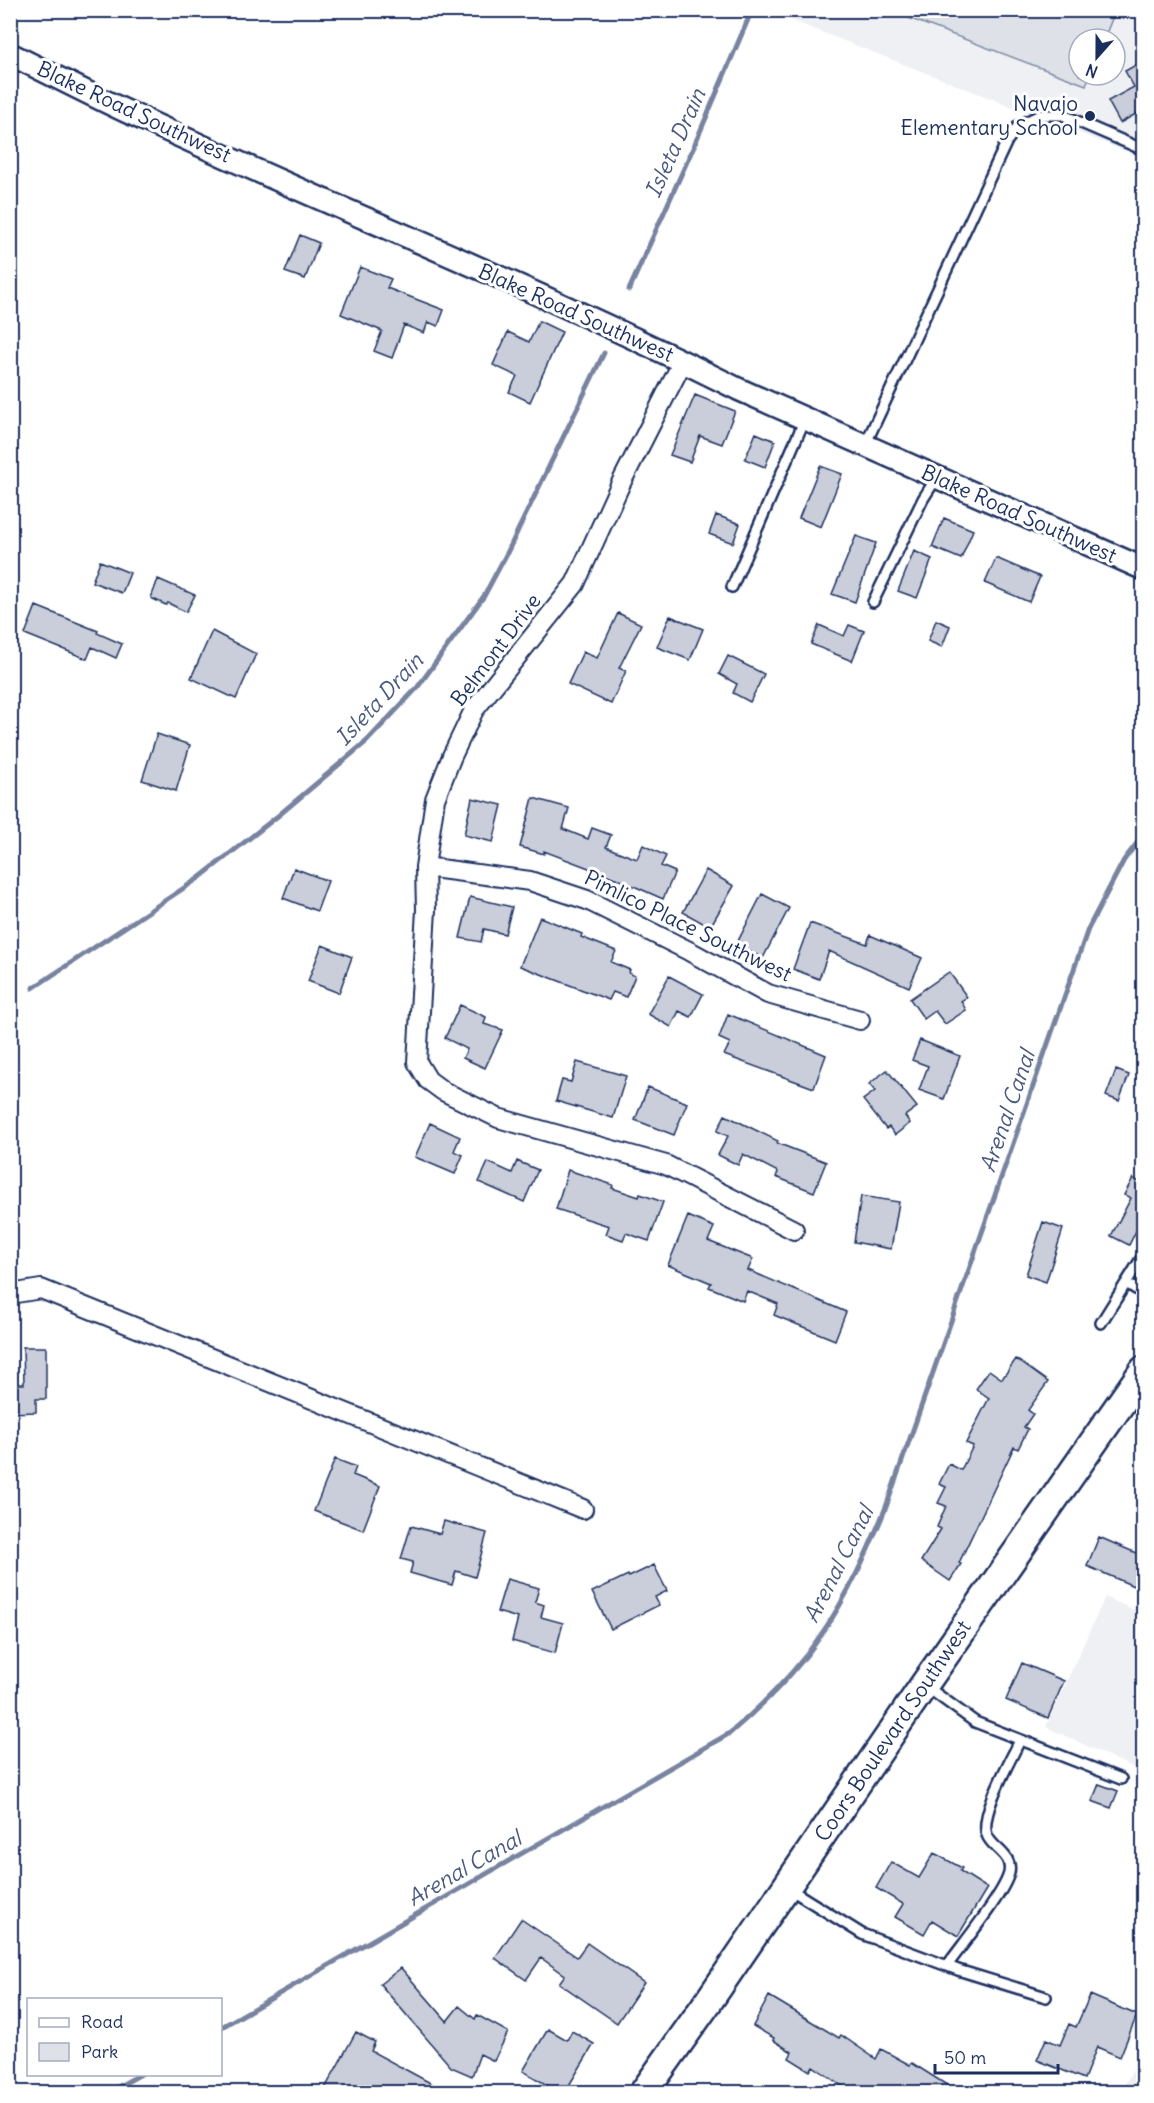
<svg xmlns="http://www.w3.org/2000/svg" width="1154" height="2103" viewBox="0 0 1154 2103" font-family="Delius,sans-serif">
<rect width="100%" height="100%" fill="#fff"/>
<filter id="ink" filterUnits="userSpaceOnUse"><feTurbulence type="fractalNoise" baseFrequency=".0167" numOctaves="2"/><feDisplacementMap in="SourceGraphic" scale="12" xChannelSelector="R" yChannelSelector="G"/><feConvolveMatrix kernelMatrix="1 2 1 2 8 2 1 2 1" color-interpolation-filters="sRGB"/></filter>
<g filter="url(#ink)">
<path fill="#eff0f4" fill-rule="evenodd" d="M792,10L1143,11V158L788,19ZM1079,39H1115V75H1079Z
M1105,1597L1143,1614V1772L1046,1727Z
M1143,2054V2092H1120Z"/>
<path fill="#dee1e7" stroke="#7c88a2" stroke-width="1.5" d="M890,11L1115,10V11L1104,39H1079V75H1090L1086,85Z"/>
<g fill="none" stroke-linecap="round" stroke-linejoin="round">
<path stroke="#77839f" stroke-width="5" d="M629,290L694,146L752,10
M33,988L199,878L279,815L367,741L417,688L484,596L507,553L604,353
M220,2028L730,1733C764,1704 796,1672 821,1635C848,1596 868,1551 886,1507L1088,929L1124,860L1144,834
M109,2092L141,2074"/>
</g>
<path fill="#caceda" stroke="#1b2f5e" stroke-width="1.5" d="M1143,61V110L1120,123L1108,101L1134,87L1125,71Z
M300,235L319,243L305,279L285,272Z
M360,267L391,279L387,288L444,310L438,326L428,322L424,333L404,325L392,358L374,351L382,331L341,314Z
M539,321L562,332L530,402L509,392L517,376L493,365L508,332L529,342Z
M695,395L735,411L722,444L700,436L690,462L670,455Z
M756,433L775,441L765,467L745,459Z
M820,466L842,474L821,527L799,518Z
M716,515L740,524L733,543L709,534Z
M944,518L973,530L961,559L932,547Z
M856,536L876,543L855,602L832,594Z
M914,551L932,559L917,598L898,591Z
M996,558L1040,577L1029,602L985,583Z
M100,561L130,573L122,593L92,582Z
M158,579L195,595L186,612L168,603L166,605L151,598Z
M36,606L98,631L97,633L122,644L116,658L92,647L87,659L25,634Z
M618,613L641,624L619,668L626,671L611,704L568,684L583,652L597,658Z
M670,616L703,629L690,660L657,647Z
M936,620L950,626L942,647L928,641Z
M819,625L844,636L849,625L864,631L852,661L811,644Z
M212,631L256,654L236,699L191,678Z
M728,656L764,674L750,702L733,693L737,684L719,674Z
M157,734L190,745L176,791L142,780Z
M472,798L502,805L493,842L464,835Z
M533,798L569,808L563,829L588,839L592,828L611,835L606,847L637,859L643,845L666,856L661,866L675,872L663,899L618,879L544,851V854L520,847Z
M294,868L328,881L317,911L283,898Z
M706,870L734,886L710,927L683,912Z
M762,894L789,908L763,958L736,945Z
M470,897L512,907L505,934L484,929L481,942L460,938Z
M540,917L582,934L581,937L616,951L611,962L630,970L629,973L635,976L626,997L613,992L609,1000L520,966Z
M810,923L867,944L870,935L922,958L909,987L829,951L819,979L793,969Z
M322,945L352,957L339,993L308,981Z
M949,972L967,997L961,1001L966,1010L945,1024L935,1011L924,1019L910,999Z
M669,976L703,994L691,1017L679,1011L671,1027L648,1014Z
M460,1005L486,1017L484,1024L503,1030L485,1068L463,1058L467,1049L445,1038Z
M728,1014L826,1055L814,1088L724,1055L730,1043L719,1038Z
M920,1040L960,1056L944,1099L919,1090L928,1066L912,1060Z
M577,1062L626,1076L613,1118L556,1101L562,1080L571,1082Z
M887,1070L917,1107L905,1116L910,1123L895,1135L889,1127L886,1129L863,1100L875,1091L869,1084Z
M1116,1070L1129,1075L1119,1101L1106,1096Z
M648,1087L687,1103L674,1135L635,1120Z
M725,1115L778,1141L777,1143L826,1162L814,1192L776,1177L778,1172L743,1154L738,1165L718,1155L728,1136L717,1131Z
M430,1123L460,1137L454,1151L463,1155L455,1174L415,1157Z
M517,1161L538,1170L524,1202L479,1182L488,1162L512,1173Z
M568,1170L613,1185L612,1188L639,1197L640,1194L663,1202L649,1241L626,1233L623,1240L606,1234L609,1226L556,1209Z
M1143,1173V1217L1129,1245L1111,1236L1131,1198L1124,1195L1133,1178L1139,1182Z
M861,1196L899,1202L891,1249L854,1242Z
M688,1216L714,1227L708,1241L753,1259L748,1270L846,1312L835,1340L774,1315L778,1304L747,1291L743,1301L709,1287L711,1283L668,1265Z
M1043,1222L1063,1229L1046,1282L1026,1275Z
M23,1347H46V1399H36V1412L10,1413V1384H24Z
M1016,1359L1048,1382L1028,1410L1033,1414L1024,1427L1028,1429L1018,1449L1014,1447L959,1563L961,1564L950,1581L921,1561L941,1529L937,1527L946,1506L938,1503L946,1487L939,1484L949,1464L961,1470L973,1446L966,1443L989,1398L976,1389L989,1370L1002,1379Z
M335,1459L356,1467L353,1475L380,1486L363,1530L314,1511Z
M444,1521L487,1533L475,1577L456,1571L452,1585L410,1573L413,1562L401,1559L411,1526L440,1534Z
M1099,1537L1143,1556V1590L1087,1566Z
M654,1565L667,1591L655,1597L659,1605L611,1629L592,1592L628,1575L629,1577Z
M507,1579L539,1588L535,1602L544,1605L541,1617L563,1623L555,1653L512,1641L518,1618L497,1612Z
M1022,1663L1064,1681L1048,1718L1006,1700Z
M1099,1784L1118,1791L1111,1808L1092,1801Z
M934,1853L962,1868L960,1871L987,1888L958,1936L932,1920L924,1934L895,1917L903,1904L876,1888L891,1862L919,1878Z
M521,1919L577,1957L587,1943L644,1983L617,2023L559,1983L565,1975L541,1958L526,1980L495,1958Z
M401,1968L447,2021L459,2006L475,2019L477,2015L508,2032L494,2061L480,2054L472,2076L451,2067L380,1984Z
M1090,1995L1137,2015L1120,2057L1097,2047L1084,2079L1037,2060L1046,2039L1060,2045L1069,2024L1076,2027Z
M769,1996L839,2038L841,2035L876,2059L881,2049L910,2065L912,2063L958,2092H851L813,2066L810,2071L789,2058L792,2052L773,2040L774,2038L753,2026Z
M548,2029L567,2040L572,2031L594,2044L565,2092H559L523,2071Z
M356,2032L375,2042L371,2051L447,2092H323Z"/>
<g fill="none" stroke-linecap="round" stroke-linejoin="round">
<defs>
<path id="service" d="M865,445L1007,141L1019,125L1040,115H1063L1144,150
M732,587L805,419
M873,602L923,499L937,477
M1144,1254L1126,1283L1144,1294
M1101,1323L1126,1283
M927,1687L975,1722L1121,1779
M788,1888L862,1934L958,1970L1046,1997
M947,1966C961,1946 1004,1894 1009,1873C1013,1854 992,1849 987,1835C979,1814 1011,1760 1020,1740"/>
<path id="minor" d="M683,361L621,483L575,584L474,710L452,756L435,799L425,867L426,910L417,1062L428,1080L443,1091L498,1118L666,1165L794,1230
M425,867L530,881L587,900L689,951L768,994L860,1020
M10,1294L41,1289L583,1509"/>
<path id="tertiary" d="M10,54C51,74 91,95 132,114C333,208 540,289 738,389L1144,569"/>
<path id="primary" d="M644,2092L708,2002L924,1685L1144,1370"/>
</defs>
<use href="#service" stroke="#1b2f5e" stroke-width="14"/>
<use href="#minor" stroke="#1b2f5e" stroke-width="22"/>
<use href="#tertiary" stroke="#1b2f5e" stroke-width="26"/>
<use href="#primary" stroke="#1b2f5e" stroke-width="32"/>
<use href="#service" stroke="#fff" stroke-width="9"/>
<use href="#minor" stroke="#fff" stroke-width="18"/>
<use href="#tertiary" stroke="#fff" stroke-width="21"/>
<use href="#primary" stroke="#fff" stroke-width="27"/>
</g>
</g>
<circle fill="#1b2f5e" stroke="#fff" stroke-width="2" cx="1090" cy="116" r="6"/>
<g text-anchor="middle" stroke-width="6" stroke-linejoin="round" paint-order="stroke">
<g font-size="21" fill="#1b2f5e" stroke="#fff" text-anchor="end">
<text x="1078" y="111">Navajo<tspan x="1078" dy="24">Elementary School</tspan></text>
</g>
<g font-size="21" fill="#1b2f5e" stroke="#fff">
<text transform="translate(134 112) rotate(25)" y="7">Blake Road Southwest</text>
<text transform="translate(576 313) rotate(24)" y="7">Blake Road Southwest</text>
<text transform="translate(1019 514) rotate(24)" y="7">Blake Road Southwest</text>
<text transform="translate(496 650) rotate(-53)" y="7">Belmont Drive</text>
<text transform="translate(688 926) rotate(26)" y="7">Pimlico Place Southwest</text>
<text transform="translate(893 1731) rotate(-56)" y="7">Coors Boulevard Southwest</text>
</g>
<g font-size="22" font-style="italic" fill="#49597e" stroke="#fff">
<text transform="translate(675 143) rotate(-66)" y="8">Isleta Drain</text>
<text transform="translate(379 699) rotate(-47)" y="8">Isleta Drain</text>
<text transform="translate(1007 1111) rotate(-71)" y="8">Arenal Canal</text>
<text transform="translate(838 1564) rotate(-63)" y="8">Arenal Canal</text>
<text transform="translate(464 1868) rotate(-30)" y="8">Arenal Canal</text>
</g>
</g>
<rect width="1154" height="2103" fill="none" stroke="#fff" stroke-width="36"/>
<rect x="18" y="18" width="1118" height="2067" fill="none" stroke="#1b2f5e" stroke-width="2" filter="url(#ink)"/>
<rect x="27" y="1998" width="195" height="78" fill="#ffffff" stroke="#a4acbf" stroke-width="1.5"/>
<rect x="39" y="2018" width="30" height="9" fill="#ffffff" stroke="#a4acbf" stroke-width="1.5"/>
<text x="81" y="2028" font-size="18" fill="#1b2f5e">Road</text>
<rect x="39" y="2043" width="30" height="18" fill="#dee1e7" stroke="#a4acbf" stroke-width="1.5"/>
<text x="81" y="2058" font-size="18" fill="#1b2f5e">Park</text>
<g transform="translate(1097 57) rotate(201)"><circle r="28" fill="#ffffff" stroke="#a4acbf" stroke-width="1.5"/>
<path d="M0-4.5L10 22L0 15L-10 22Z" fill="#1b2f5e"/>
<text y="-9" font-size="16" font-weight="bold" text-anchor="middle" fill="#1b2f5e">N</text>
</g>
<path d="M935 2064v9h123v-9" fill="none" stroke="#1b2f5e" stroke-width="3"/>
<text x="944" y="2064" font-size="18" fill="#1b2f5e" stroke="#ffffff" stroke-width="4.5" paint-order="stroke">50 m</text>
</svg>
